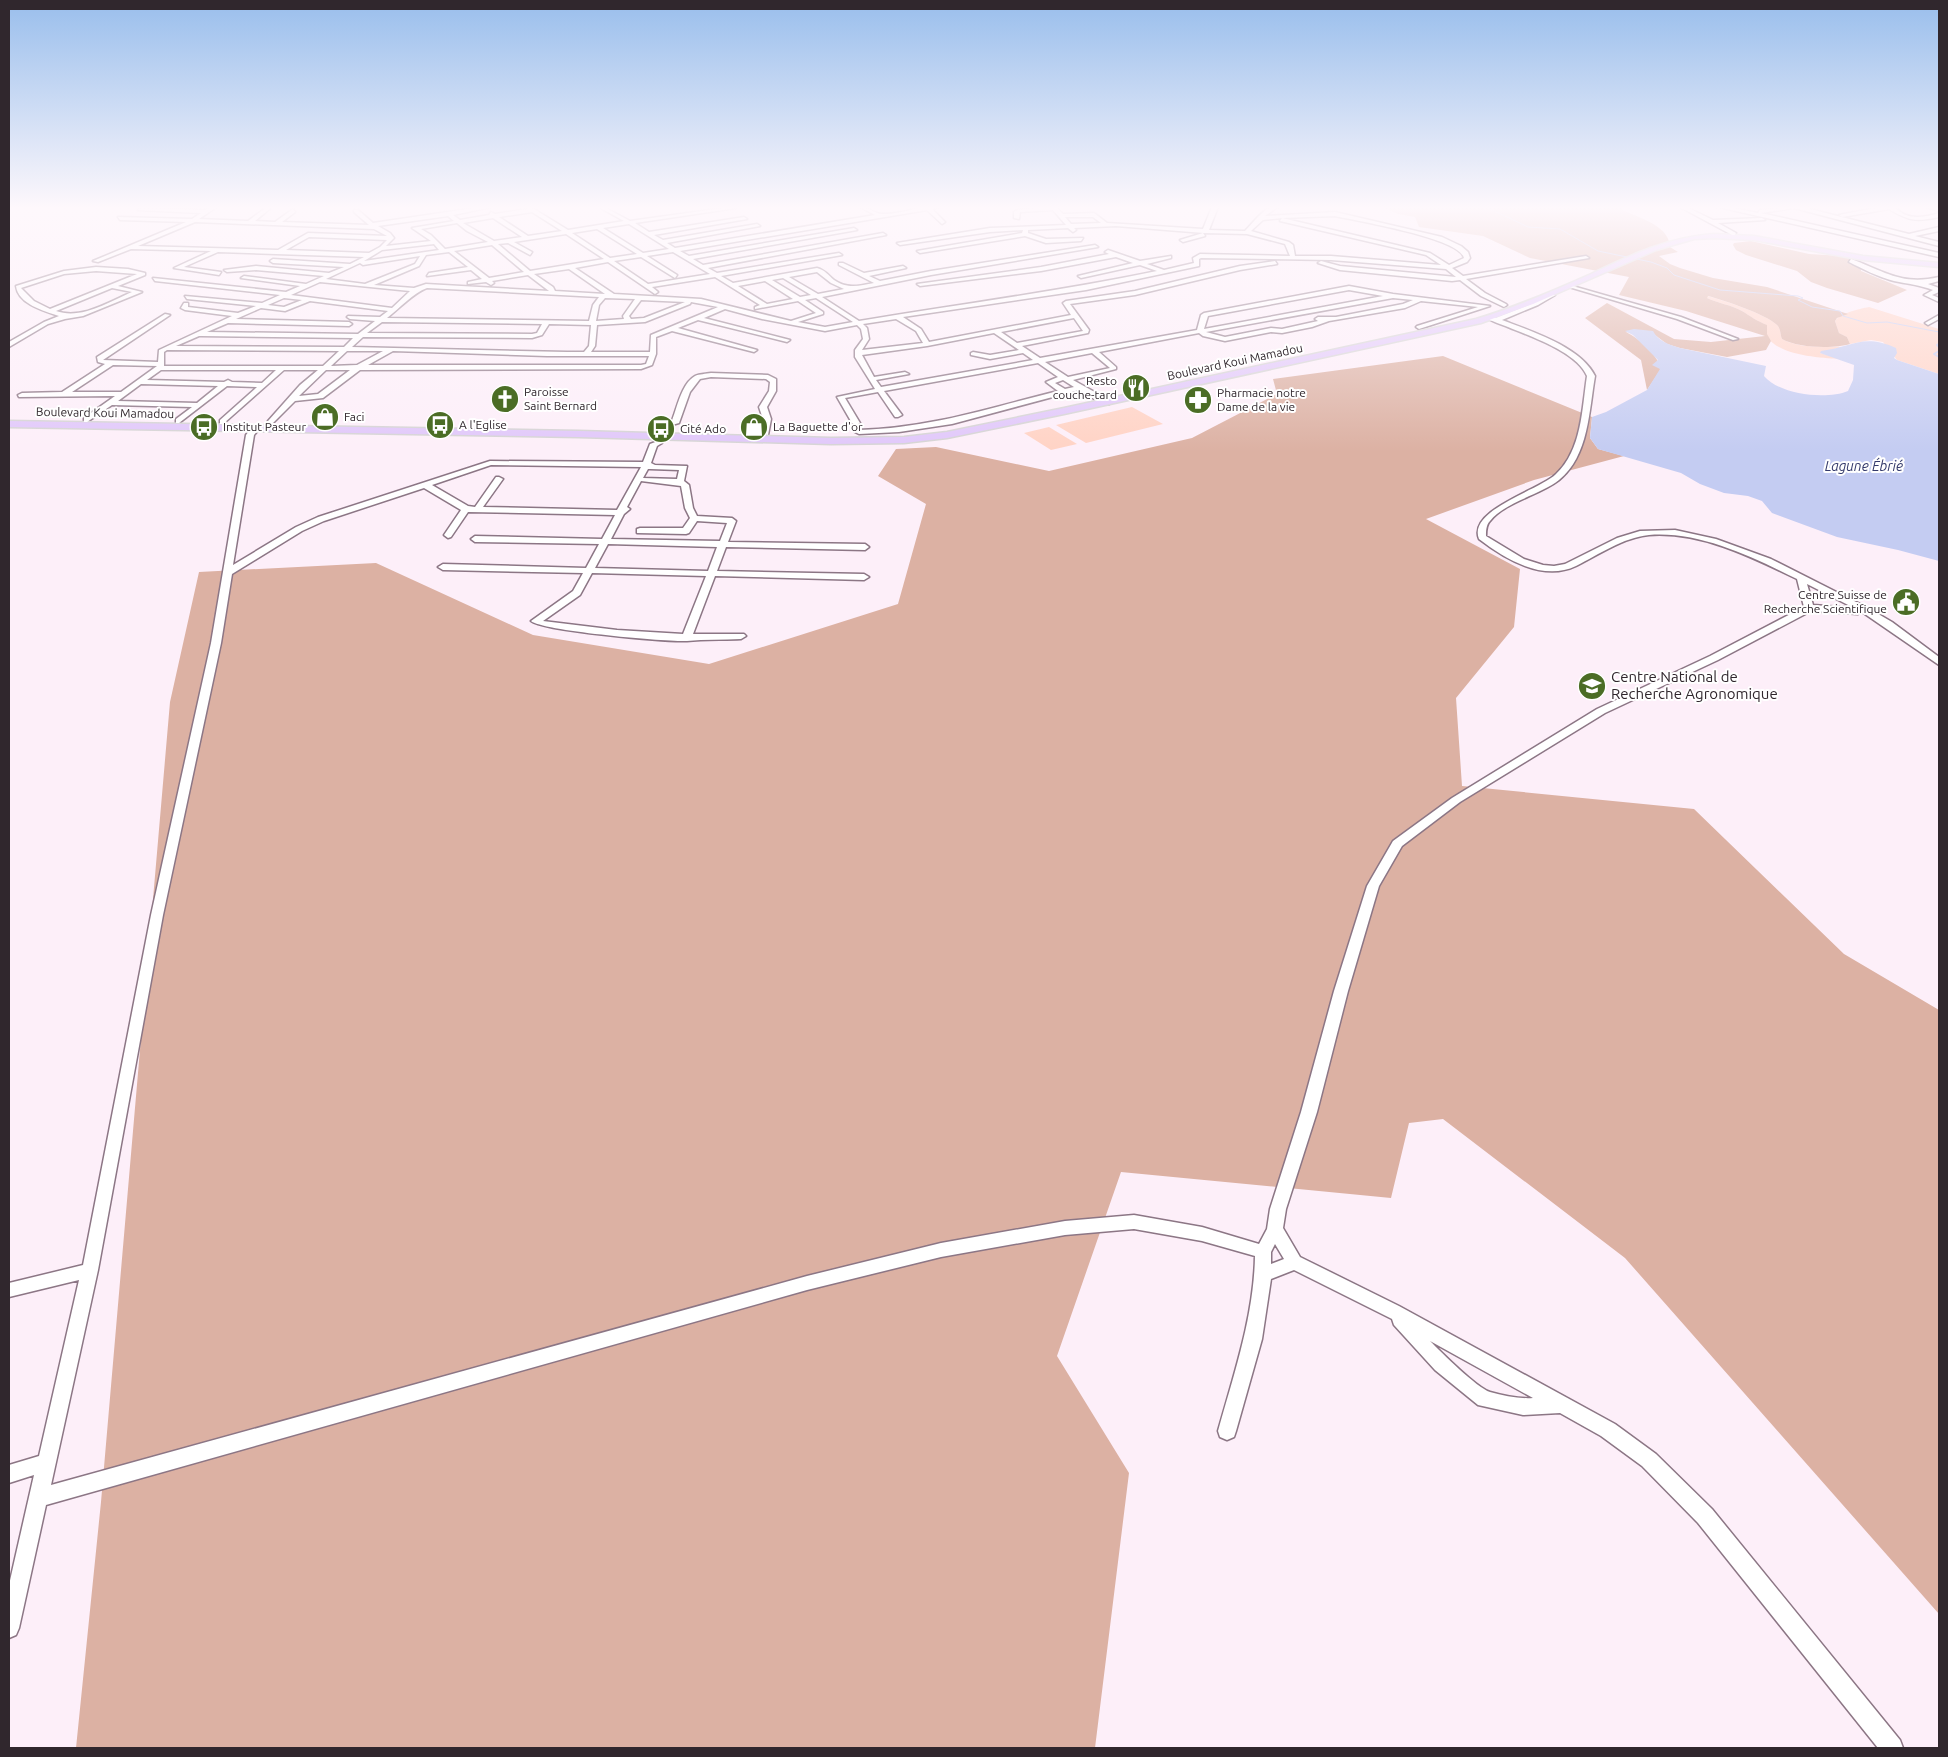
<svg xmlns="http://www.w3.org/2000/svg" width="1948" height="1757" viewBox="0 0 1948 1757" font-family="Ubuntu,sans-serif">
<rect width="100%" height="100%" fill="#fdeff9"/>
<path fill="#ffd3c5" d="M1707,296C1723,300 1766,314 1777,325C1781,329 1780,334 1782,339C1800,349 1822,346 1842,347L1820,353L1841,359C1821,358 1761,355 1766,325C1757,321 1750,316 1742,311C1732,305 1717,303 1707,298Z
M1869,307L1939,329V374L1897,360L1883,342L1871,340L1850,344L1847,337L1839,333L1835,321C1840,313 1859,309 1869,307Z
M1132,407L1163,424L1086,443L1056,425Z
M1049,427L1077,444L1051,450L1024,433Z"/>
<path fill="#dcb1a3" d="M1380,206H1616C1631,217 1669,222 1670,247L1678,252L1659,256L1670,264L1680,268L1713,278L1767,287L1848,314L1837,318L1835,321L1839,333L1847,337L1850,344C1833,349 1798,348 1782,339C1780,334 1781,329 1777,325C1766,314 1723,300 1708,296L1707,298C1717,303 1732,305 1742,311C1750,316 1757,321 1767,325V334L1771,341L1766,350L1727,357L1680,348L1667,344L1655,335L1626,332C1640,339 1657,354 1661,369L1647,390L1641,360L1585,318L1607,303L1674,339L1711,342L1765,336L1686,311L1619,295L1629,277L1530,258L1483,236L1419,227L1415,217L1398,214Z
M1751,241L1809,254L1860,257L1861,271L1907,290L1878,303L1827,288L1811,282L1797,271L1746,255L1736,250L1733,245L1734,243Z
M1443,356L1592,417L1590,438L1598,449L1624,456L1534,480L1426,519L1520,569L1514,627L1456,698L1462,786L1694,809L1844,954L1939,1010V1614L1625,1258L1443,1119L1409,1123L1391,1198L1121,1172L1057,1356L1129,1473L1095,1748H76L101,1502L170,702L199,572L376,563L533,635L709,664L898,604L926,504L878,476L896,449L936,447L1049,471L1192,438L1277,394L1273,379Z"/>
<path fill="#c4ccf2" d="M1634,329L1653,331C1658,341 1670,345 1680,348L1766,366L1764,376C1780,395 1826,400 1848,391L1853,380L1854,365L1820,353L1821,351C1852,347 1863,333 1896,348L1897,353L1894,358L1897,360L1939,374V561L1898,550L1837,537L1772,513L1762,501L1748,496L1724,493L1700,484L1681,473L1598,449L1590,438L1592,417L1606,412L1647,390L1660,369L1652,365L1658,360L1633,335L1625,331Z"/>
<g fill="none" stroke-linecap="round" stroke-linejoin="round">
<path stroke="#c4ccf2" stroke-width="1" d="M1484,206L1528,227L1560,229L1598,251L1651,262L1667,268L1674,275L1720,290L1798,296L1803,298L1798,300L1812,307L1840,311L1843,316L1867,323L1887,322L1939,332"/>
<path stroke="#c4ccf2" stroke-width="2" d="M1939,344L1937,345L1939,347
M1939,351L1934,354L1939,357"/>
<defs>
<path id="minor" d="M212,206H218L199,219L248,221L268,206H273L255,221L275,222L293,209L295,212L282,222L369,225L354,212V210H358L373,223L488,206H496L453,215L460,220L489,215L491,212L495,214L528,209L523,206H529L568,230L624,221L597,206H602L630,221L738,206L736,208L635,223L649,232L744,217L747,219L654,235L663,240L757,224L760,226L667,243L675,248L875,215L858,206C867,206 874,214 883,214C904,214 924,204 945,206L932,209L945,222L942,224L927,210L680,251L689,256L854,228L857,230L693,259L703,265L883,233L886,235L708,268L717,273L839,253L842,255L721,276L733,283L817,268C825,270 828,275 834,280C847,289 859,286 874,283L839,265V263H843L864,273L903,266L906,268L869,276L880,281L931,271L1095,245L1098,247L931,275L822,297L859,321C958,304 1058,292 1157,271L1140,265L1081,278L1078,276L1133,263L1116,257L1041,271L920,286L917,284L1041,267L1109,254L1105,252L1108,250L1140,261L1171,256V258L1147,264L1164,270L1194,263L1193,258L1200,254L1290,256L1285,244L1247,234L1204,233L1116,226L1074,228L1076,230L1073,232L1068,228L1028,230V233L1046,239L1083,238L1081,241L1046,243L1025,236L920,253L917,251L1022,233L1023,230L990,232L900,245L897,243L990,228L1066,225L1053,210L1020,212L1019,219L1014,218V212L1017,210L1051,206H1055L1063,214L1094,213L1107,223L1203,229L1212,207L1216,206L1218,207L1209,230L1245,231C1255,221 1265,205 1279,206L1265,216L1335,212L1442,237L1461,246L1468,252L1470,258L1467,262L1452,268L1463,276L1586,256L1589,258L1466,279L1485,293L1506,304L1507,305L1504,307L1481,296L1460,280L1452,281L1340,270L1318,263L1321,261L1340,266L1456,277L1446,269L1331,260L1201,258L1199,259V266L1086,290L903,317L921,329L929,342L1071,315L1063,303L1066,301L1135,291L1240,266L1275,261L1277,264L1240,270L1135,295L1070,304L1089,330L1088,333L1022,346L1040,358L1197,330L1201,315L1204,313L1349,286L1393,294L1490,306L1419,329L1416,327L1417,326L1478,307L1421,301L1405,308L1329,321L1312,327L1282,333L1271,332L1225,341L1203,336L1199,333L1099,352L1116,367V369L1073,380L1109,400V404H1103L1079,390L952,424L899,432L859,434L855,432L859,430C931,428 989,408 1058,391L1046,382L1058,377L1038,363L884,391L902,415L898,417H895L878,392L845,398L860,423L856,425L852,423L837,397L875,389L855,357V350L863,339L861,329L857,325L825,331L762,319L725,309L704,318L790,340L787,342L698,320L678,328L757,350L754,352L672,331L656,337V354L652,365L641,369L360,370L323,398L295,401L271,425H268V421L300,385L318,370H284L223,424H220V420L257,387L227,386L179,423H176V419L192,407L112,405L87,422H84V418L115,396L19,397L18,395L22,393L62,392L105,364L98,362L97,357L165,314L170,315L103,360L158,362L159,350L232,316L185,310L181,308L184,303H188V307L238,313L256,306L187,299L185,296L262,303L280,295L155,281L153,278L286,292L300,286L241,278L244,276L306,284L324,276L256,270L227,272L224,270L256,266L329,273L344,267L273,263L270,261L273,259L350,264L364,257L218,252L184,267L221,272L219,275L174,268L211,251L131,249L98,262L93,261L186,222L120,220L118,217L192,219L201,213L138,210L141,208L205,210ZM532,212L562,231L528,236L499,217ZM448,216L454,221L412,228L431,241L386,246L394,238L390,233L378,226ZM1335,216C1357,221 1460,238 1464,258L1449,265L1430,253L1282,218ZM1065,217H1093L1101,223L1071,224ZM493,218L522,237L494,241L463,223ZM1282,218L1280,221L1426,255L1441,265L1331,256H1295L1293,245L1289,242L1251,231L1263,220ZM195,222L374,229L387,236L308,233L278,250L138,246ZM457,223L467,231L488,242L445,249L431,235L421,229ZM629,224L669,249L643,253L603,228ZM597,229L637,254L610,258L572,233ZM566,234L604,259L530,271L498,244L508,243L530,255L532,252L514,242ZM309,237L387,240L380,247L369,253L286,250ZM434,244L439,250L364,261L382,250ZM492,245L524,272L489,278L454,251ZM449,252L468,267L429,273L427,276L471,270L482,279L468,282V284L486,282L491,285L494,283L492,281L528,275L549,291L426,284L414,288L374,285L419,266L426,255ZM673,252L710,274L648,284L614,261L641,257L675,278L677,275L647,256ZM420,256L415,264L365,284L326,279L360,263L363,265ZM608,262L655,294L658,292L652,287L715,277L760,305L755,307V309L798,301L816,313L791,321L701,299L614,294L575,268ZM569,269L605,294L555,291L553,287L534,274ZM817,272L831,283L844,289L818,294L789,277ZM783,278L811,295L800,297L772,280ZM765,281L793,299L767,304L738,286ZM320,282L410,291L392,308L291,295ZM427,288L599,297L593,305L589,321L387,318C399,309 413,293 427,288ZM1349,290L1383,296L1204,329L1208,316ZM284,298L302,300L284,307L268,305ZM605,298L635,299L623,316L624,319L596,321L599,305ZM816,298L853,322L825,327L798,322L823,314V312L805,300ZM1393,298L1413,300L1403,304L1336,317H1318L1315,319L1318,321L1282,329L1271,328L1225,337L1206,332ZM641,300L685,302L644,318L631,319L629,316ZM310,301L388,311L380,317L348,316L347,317L350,319L375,321L358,334L207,332L228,323L349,326L352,324L349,322L236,319L261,308L285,311ZM691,302L718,307L651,335L650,352H591L595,346L597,325L645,322L690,304ZM1074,318L1083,331L1017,343L1001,332ZM896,319L916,331L923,343L862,350L869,339L867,328L863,324ZM382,322L542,324L537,333L532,334L367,333ZM549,324L591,325L589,346L584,352H567L352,347L363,337L532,338L542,335ZM994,333L1019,350L990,355L973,352L971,353V355L990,359L1023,353L1033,360L881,387L876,380L909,374L905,372L874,377L862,355L927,346ZM199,336H201L353,338L344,347L176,346ZM167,350L339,351L323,366H164V352ZM347,351H383L357,365L331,366ZM393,351L547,356H649L646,364L641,365H368ZM1092,353L1110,368L1068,377L1045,362ZM113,365L157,366L121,392H72ZM161,370H276L262,383L232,382L228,380L224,382L147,380ZM326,370H350L318,394L299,396ZM1063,380L1074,387L1065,389L1055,383ZM141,384L218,386L197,403L118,401Z
M1678,206H1684L1713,220L1762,218L1765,220L1718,223L1736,233L1734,236Z
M1714,206H1723L1758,213L1760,210L1798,206L1909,234L1939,227V231L1915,236L1939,242V246L1794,208L1761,213L1939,253V257Z
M1886,206C1894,204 1898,212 1906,215C1916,219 1930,216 1939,213V217C1916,222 1909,221 1889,209L1842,217L1839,215Z
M1924,206L1939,207V211L1925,207Z
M1203,233L1205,236L1183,242L1180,240Z
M1851,259C1884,271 1902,286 1939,277V281L1928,284L1939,288V292L1932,295L1939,298V302L1924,295L1933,290C1920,285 1908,284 1894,281C1878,277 1863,269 1849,262Z
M96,267L128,269L145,273V275L118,286L142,292L83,316L65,319L48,324L9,347V342L44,322L59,316C44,311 18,304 16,286L64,271ZM96,271L137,274L50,309L34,301L21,288L64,274ZM112,288L132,292C109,302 81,320 56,311Z
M1569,285L1681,317L1738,339L1733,340L1677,319L1569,287Z
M1550,294L1555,295L1538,305L1502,320C1531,331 1581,347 1595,376C1589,410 1589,456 1559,480C1540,495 1505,502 1490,521C1486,525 1486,531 1486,536L1524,559L1543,565L1554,566L1565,564L1617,538L1640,531L1675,530L1716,539L1771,559L1868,608L1892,622L1939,657V665L1862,612L1858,614L1811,611L1718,660L1605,713L1460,802L1402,846L1379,886L1348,991L1317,1112L1286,1209L1283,1228L1300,1257L1399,1306L1615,1424L1656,1454L1712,1509L1900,1740L1903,1748H1878L1698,1523L1642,1466L1601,1436L1560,1413L1523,1415L1478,1405L1435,1370L1394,1325L1392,1319L1294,1270L1271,1279L1262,1339L1236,1431L1234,1437L1227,1440L1220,1437L1218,1431C1234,1374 1254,1316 1255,1256L1202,1241L1134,1229L1065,1235L941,1257L807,1290L46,1505L19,1628L16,1635L9,1638V1585L34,1475L9,1483V1465L39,1456L79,1280L9,1297V1283L83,1265L151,915L211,643L246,435L253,426L260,428L254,435L233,565L296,527L318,517L490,461L643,462L650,444L658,441L662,443L657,446L651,463L655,465L687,466L684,481L689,485L693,508L697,516L732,518L736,521L728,542L865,544L869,547L865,550L726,547L717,571L864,574L869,577L864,580L715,576L693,634H744L746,636L741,639C723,640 705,639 687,641C668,642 542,631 531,621L573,591L583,573L443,570L438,567L443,564L586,568L599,544L475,542L471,539L475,536L602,539L615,515L468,512L451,537L448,538L444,535L461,510L424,488L324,521L302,531L232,574L221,643L163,915L98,1270L51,1485L807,1276L941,1243L1065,1221L1134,1215L1202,1227L1259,1244L1267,1229L1270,1209L1301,1112L1334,991L1367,886L1393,841L1452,798L1597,709L1710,656L1804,607L1797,579C1752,557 1700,531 1649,535C1622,538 1600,554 1576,566C1543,582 1505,559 1479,539C1467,510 1540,490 1556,474C1582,450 1582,408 1587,376C1577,352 1532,337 1508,327C1501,324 1493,322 1487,318L1490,316L1496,318L1534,303ZM491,465L641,467L617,510L483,507L503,479L499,477H496L475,507L468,506L432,485ZM648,469H650L679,470L677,479L643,478ZM641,481L681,486L685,508L690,518L683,528H640L637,529V533L686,534L689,533L697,521L727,523L720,541L611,539L624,514L630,509L627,507ZM608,544L717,547L708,571L595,568ZM592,573L706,576L683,634L617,630L543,621L580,595ZM1807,584L1854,608L1813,605ZM1275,1244L1284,1259L1271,1264V1252ZM1430,1341L1533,1398C1520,1399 1504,1396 1490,1392C1477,1388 1441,1352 1430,1341Z
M1939,315V319L1928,325L1925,323Z
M711,373L768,375L776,379V391L767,407L771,419L768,435L761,433L763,419L759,407L769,391L770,382L766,379L711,377L700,379L690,392L679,423L672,425L671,423C677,409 681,384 695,376C699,374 706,374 711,373Z"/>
<path id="major" d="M1714,234L1754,236L1863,256L1939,263V267L1863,260L1754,240L1714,238L1694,239L1656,250L1533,304L1481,323L1064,414L947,438L904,443L831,444L579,437L9,427V421L579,431L831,438L904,437L947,432L1064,408L1476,319C1516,307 1553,291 1591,274C1631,255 1669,237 1714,234Z"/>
</defs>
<use href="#minor" stroke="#8c7685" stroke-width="3"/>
<use href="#major" stroke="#d6d4d5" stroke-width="3"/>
<use href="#minor" fill="#fff" fill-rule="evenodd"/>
<use href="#major" fill="#e1c8fa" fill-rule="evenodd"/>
</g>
<linearGradient id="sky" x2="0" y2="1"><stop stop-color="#99beec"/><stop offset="0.46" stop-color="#fef8fc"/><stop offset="1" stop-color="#fef8fc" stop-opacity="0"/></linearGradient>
<rect width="1948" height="452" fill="url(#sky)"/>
<defs>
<symbol id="restaurant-disc" viewBox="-11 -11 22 22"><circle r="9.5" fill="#4b6d25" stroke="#fff"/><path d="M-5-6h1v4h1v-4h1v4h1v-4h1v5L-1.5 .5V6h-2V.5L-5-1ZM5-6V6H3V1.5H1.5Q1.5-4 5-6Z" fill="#fff"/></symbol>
<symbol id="church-disc" viewBox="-11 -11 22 22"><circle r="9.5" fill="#4b6d25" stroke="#fff"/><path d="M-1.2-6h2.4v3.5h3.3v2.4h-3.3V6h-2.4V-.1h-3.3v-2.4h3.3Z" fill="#fff"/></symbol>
<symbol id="pharmacy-disc" viewBox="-11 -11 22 22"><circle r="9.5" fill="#4b6d25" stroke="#fff"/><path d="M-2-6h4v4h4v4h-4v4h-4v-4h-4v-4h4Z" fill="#fff"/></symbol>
<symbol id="shop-disc" viewBox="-11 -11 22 22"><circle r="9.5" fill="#4b6d25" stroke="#fff"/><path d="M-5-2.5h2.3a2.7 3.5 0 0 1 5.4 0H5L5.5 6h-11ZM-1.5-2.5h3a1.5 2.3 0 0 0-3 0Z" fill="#fff"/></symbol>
<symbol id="bus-disc" viewBox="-11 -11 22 22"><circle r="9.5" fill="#4b6d25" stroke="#fff"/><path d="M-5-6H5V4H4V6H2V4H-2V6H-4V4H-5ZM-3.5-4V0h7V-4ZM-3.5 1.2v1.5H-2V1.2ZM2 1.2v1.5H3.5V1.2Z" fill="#fff"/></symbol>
<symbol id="civic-disc" viewBox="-11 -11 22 22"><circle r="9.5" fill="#4b6d25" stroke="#fff"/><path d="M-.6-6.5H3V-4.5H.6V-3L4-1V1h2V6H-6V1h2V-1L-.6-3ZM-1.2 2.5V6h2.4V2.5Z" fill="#fff"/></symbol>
<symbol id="school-disc" viewBox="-11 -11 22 22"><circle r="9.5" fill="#4b6d25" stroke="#fff"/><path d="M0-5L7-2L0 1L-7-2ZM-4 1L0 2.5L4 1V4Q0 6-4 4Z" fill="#fff"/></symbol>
</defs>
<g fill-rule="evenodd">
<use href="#restaurant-disc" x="1120" y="372" width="32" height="32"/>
<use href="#church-disc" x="489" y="383" width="32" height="32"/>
<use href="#pharmacy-disc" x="1182" y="384" width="32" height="32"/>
<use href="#shop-disc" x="309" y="401" width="32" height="32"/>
<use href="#bus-disc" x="424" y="409" width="32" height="32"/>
<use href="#bus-disc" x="188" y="411" width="32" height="32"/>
<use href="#shop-disc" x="738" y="411" width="32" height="32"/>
<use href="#bus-disc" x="645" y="413" width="32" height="32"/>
<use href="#civic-disc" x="1890" y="586" width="32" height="32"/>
<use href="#school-disc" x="1576" y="670" width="32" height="32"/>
</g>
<g text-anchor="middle" stroke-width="4" stroke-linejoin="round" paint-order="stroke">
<g font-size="12" fill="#30272d" stroke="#fff">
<text transform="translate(1235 362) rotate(-12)" y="4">Boulevard Koui Mamadou</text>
<text transform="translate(105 413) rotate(1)" y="4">Boulevard Koui Mamadou</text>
</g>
<g font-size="12" fill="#30272d" stroke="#fff" text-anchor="start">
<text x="1117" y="385" text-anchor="end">Resto<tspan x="1117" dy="14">couche-tard</tspan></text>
<text x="524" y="396">Paroisse<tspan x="524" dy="14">Saint Bernard</tspan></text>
<text x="1217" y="397">Pharmacie notre<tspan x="1217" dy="14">Dame de la vie</tspan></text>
<text x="344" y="421">Faci</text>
<text x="459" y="429">A l'Eglise</text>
<text x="223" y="431">Institut Pasteur</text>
<text x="773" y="431">La Baguette d'or</text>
<text x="680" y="433">Cité Ado</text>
<text x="1887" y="599" text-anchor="end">Centre Suisse de<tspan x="1887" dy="14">Recherche Scientifique</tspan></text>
</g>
<g font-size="14" font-style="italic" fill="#343a6b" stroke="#fff">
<text x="1864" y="471">Lagune Ébrié</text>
</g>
<g font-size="15" fill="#30272d" stroke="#fff" text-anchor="start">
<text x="1611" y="682">Centre National de<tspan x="1611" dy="17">Recherche Agronomique</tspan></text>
</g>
</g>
<rect width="1948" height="1757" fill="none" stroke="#30272d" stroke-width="20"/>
</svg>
